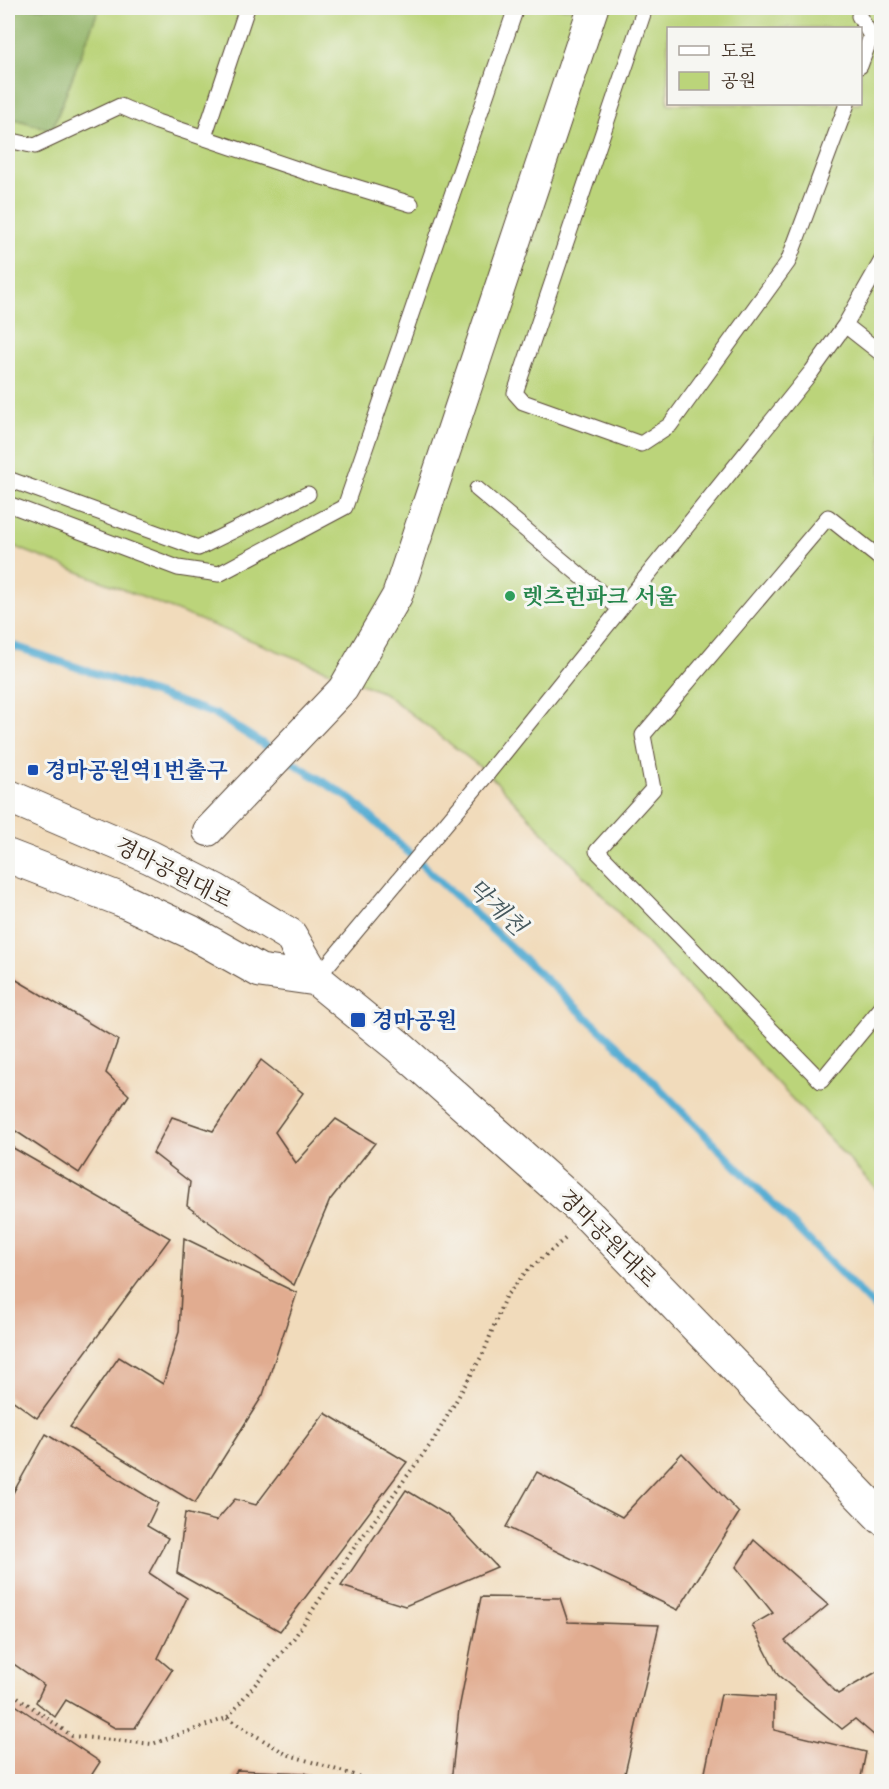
<svg xmlns="http://www.w3.org/2000/svg" width="889" height="1789" viewBox="0 0 889 1789" font-family="'Old Standard TT','Noto Serif KR',serif">
<rect width="100%" height="100%" fill="#f6f6f2"/>
<filter id="ink" filterUnits="userSpaceOnUse"><feTurbulence type="fractalNoise" baseFrequency=".0167" numOctaves="2"/><feDisplacementMap in="SourceGraphic" scale="12" xChannelSelector="R" yChannelSelector="G"/><feConvolveMatrix kernelMatrix="1 2 1 2 8 2 1 2 1" color-interpolation-filters="sRGB"/></filter>
<filter id="wash" filterUnits="userSpaceOnUse"><feTurbulence type="fractalNoise" baseFrequency=".008" numOctaves="4" result="noise"/><feDisplacementMap in="SourceGraphic" scale="24" xChannelSelector="R" yChannelSelector="G"/><feGaussianBlur stdDeviation="1.35" result="paint"/><feColorMatrix in="noise" values="0 0 0 0 0 0 0 0 0 0 0 0 0 0 0 0 0 1.4 0 .05"/><feComposite in="paint" operator="in"/></filter>
<g filter="url(#wash)">
<rect width="100%" height="100%" fill="#f1dbbb"/>
<path fill="#bbd47a" stroke="#7b7f4c" stroke-width="1.5" fill-rule="evenodd" d="M8,8H881V1194L488,773L384,693L8,544ZM668,28H860V104H668Z"/>
<path fill="#94b66a" stroke="#687044" stroke-width="1.5" d="M8,8H99L52,130L8,117Z"/>
<g fill="none" stroke-linecap="round" stroke-linejoin="round">
<path stroke="#57add3" stroke-width="8" d="M8,644L215,714L351,799L623,1051L882,1315"/>
</g>
<g id="blocks">
<path fill="#e1ac90" d="M8,975L118,1040L106,1073L129,1095L79,1173L8,1126Z
M261,1060L303,1093L275,1132L296,1163L336,1119L375,1143L330,1200L294,1285L187,1206L190,1182L153,1153L172,1117L213,1131Z
M8,1145L170,1238L37,1418L8,1397Z
M184,1238L297,1293L263,1395L195,1503L70,1427L119,1357L163,1384L179,1332Z
M325,1413L407,1462L280,1631L177,1573L185,1513L216,1521L235,1499L256,1505Z
M46,1434L158,1503L147,1526L168,1538L149,1573L187,1598L158,1658L172,1670L135,1728H115L66,1700L55,1717L36,1702L44,1685L8,1660V1502Z
M682,1453L739,1513L678,1610L506,1527L537,1472L622,1517Z
M406,1490L449,1516L497,1567L405,1606L341,1586Z
M754,1540L828,1605L785,1641L838,1694L878,1671L882,1675V1742L855,1719L842,1729L778,1675L752,1625L773,1613L736,1567Z
M481,1597L560,1598L568,1622L659,1625L623,1782H451L459,1709Z
M721,1694L774,1697V1730L866,1752L860,1782H703Z
M8,1700L100,1762L87,1782H8Z
M237,1770L305,1773L328,1781L231,1782Z"/>
</g>
</g>
<g filter="url(#ink)">
<use href="#blocks" fill-opacity="0" stroke="#564536" stroke-width="1.5"/>
<g fill="none" stroke-linecap="round" stroke-linejoin="round">
<defs>
<path id="lane" d="M645,8L515,393L523,402L641,444L670,425L788,262L847,104
M859,16L871,36L860,66
M204,137L247,8
M8,140L35,146L120,106L157,122L303,171L411,204
M845,325L882,354
M8,479L198,548L308,494
M477,489L619,608
M8,504L178,568L219,574L345,507L516,8
M882,560L828,517L643,735L653,789L597,851L821,1081L882,1007
M316,979L488,773L812,371L845,325L882,260"/>
<path id="street" d="M208,831L343,689L397,596L593,8"/>
<path id="secondary" d="M8,796L150,857L215,890L290,935L316,979L260,971L191,932L122,900L8,856
M316,979L398,1046L590,1217L882,1518"/>
</defs>
<use href="#lane" stroke="#564536" stroke-width="17"/>
<use href="#street" stroke="#564536" stroke-width="32"/>
<use href="#secondary" stroke="#564536" stroke-width="35"/>
<path stroke="#564536" stroke-width="4" stroke-dasharray="1.5 4.5" stroke-linecap="butt" d="M8,1690L72,1736L152,1744L227,1718L294,1638L354,1548L433,1441L484,1352L505,1297L527,1271L567,1237
M227,1718L286,1754L376,1782"/>
<use href="#lane" stroke="#fff" stroke-width="15"/>
<use href="#street" stroke="#fff" stroke-width="30"/>
<use href="#secondary" stroke="#fff" stroke-width="33"/>
</g>
</g>
<circle fill="#2e9e5b" stroke="#f6f6f2" stroke-width="2" cx="510" cy="596" r="6"/>
<g fill="#1a4fb4" stroke="#f6f6f2" stroke-width="2">
<rect x="27" y="764" width="12" height="12" rx="3"/>
<rect x="350" y="1012" width="16" height="16" rx="3"/>
</g>
<g text-anchor="middle" stroke-width="6" stroke-linejoin="round" paint-order="stroke">
<g font-size="22" font-weight="bold" fill="#27864d" stroke="#f6f6f2" text-anchor="start">
<text x="522" y="604">렛츠런파크 서울</text>
</g>
<g font-size="22" font-weight="bold" fill="#164399" stroke="#f6f6f2" text-anchor="start">
<text x="45" y="778">경마공원역1번출구</text>
<text x="372" y="1028">경마공원</text>
</g>
<g font-size="22" fill="#3b2a1e" stroke="#f6f6f2">
<text transform="translate(174 872) rotate(27)" y="8">경마공원대로</text>
<text transform="translate(608 1238) rotate(45)" y="8">경마공원대로</text>
</g>
<g font-size="24" font-style="italic" fill="#45585d" stroke="#f6f6f2">
<text transform="translate(497 907) rotate(43)" y="8">막계천</text>
</g>
</g>
<rect width="889" height="1789" fill="none" stroke="#f6f6f2" stroke-width="30"/>
<rect x="667" y="27" width="195" height="78" fill="#f6f6f2" stroke="#aba49d" stroke-width="1.5"/>
<rect x="679" y="46" width="30" height="9" fill="#ffffff" stroke="#aba49d" stroke-width="1.5"/>
<text x="721" y="57" font-size="18" fill="#3b2a1e">도로</text>
<rect x="679" y="72" width="30" height="18" fill="#bbd47a" stroke="#aba49d" stroke-width="1.5"/>
<text x="721" y="87" font-size="18" fill="#3b2a1e">공원</text>
</svg>
